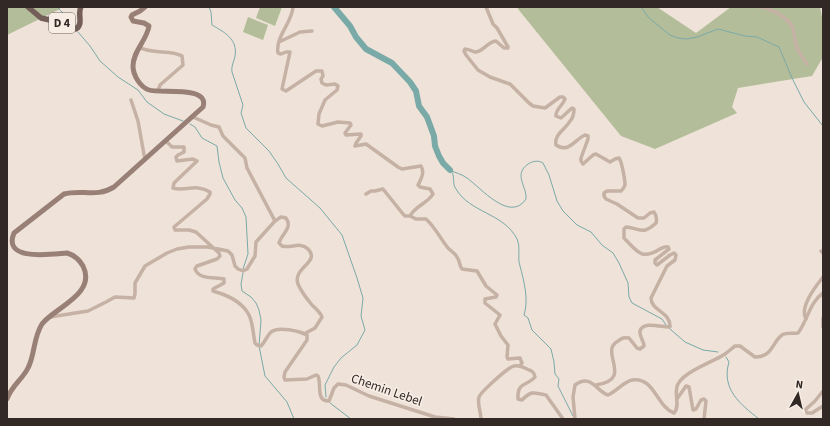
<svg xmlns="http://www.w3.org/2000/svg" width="830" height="426" viewBox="0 0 830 426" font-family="'Source Sans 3',sans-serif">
<rect width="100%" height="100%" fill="#efe2d8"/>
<path fill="#b4bd9a" d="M7,7H60V9L7,35Z
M260,7H282L275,26L256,18Z
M518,7H657L696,33L731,7H820L823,22V57L812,76L738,88L732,107L737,113L655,149L621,136L518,9Z
M248,17L268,25L263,40L243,32Z"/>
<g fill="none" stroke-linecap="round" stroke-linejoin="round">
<path stroke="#79aaa8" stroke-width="1" d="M57,7L75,25
M209,7L211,12L212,25C224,32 238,39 235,56C234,62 231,66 232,72L243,105L241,113L246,128L269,151L278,164L286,178L320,208L342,235L357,278L363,298L361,316L365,330L357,345L341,358L334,367L325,385L326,397
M641,7L649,18L670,35L678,38L687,39L697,37L718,29L745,36L757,37L779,47L792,78L804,102L823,126
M78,32L90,46L100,61L118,77L138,90L147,102L164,114L183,121
M190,124L195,127L202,138L217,146L219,162L223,178L235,200L242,208L246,217L248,254L243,269
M450,170C455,173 462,174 467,178C481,188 510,223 526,199C527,186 513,175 528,164C533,161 538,160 543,163L549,175L557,201L563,211L577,225L591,232L602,245L613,253L619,263L628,283L629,297L632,303L662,319L666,325
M452,172C455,177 452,184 456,189C470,213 504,213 517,239C521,248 517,257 520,266C524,281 529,300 524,315L528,318L532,330L551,349L554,362L555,374L559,379L558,386L573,416
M243,273L241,284L242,291L251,297L256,303L259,310L261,320L259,346L265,376L287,402L294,419
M670,329L685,342L703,350L718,352
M726,357L729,362C721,389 740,404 759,419
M330,403L351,419"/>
<path stroke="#79aaa8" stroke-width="6" d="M334,7L350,26L356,37L366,49L392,63L410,82L416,91L419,106L427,117L434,136L435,146L439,156L443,163L450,170"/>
<path stroke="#c6b1a5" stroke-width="3.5" d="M293,7C292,23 275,37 278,53L281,54L286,52H290L282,89L286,91L316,71H322L323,76L321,79L322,83L326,85L335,84L338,86L337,90L325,100L319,114L318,124L322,126L338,122L350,123L351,125L345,133L346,135L361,134V136L356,143L355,146L366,144L398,167L402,169L421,166C425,173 421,179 418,185L420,187L430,189L433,194C428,203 415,206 410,216L416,219H426C435,227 440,238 448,248C451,251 455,253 457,257C460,261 459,265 462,269L477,271L486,286L497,295L496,297L485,299V303L500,315L495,324L501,336L508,345L507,357L508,359L520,358L522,363L520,366
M486,7L493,24L497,28L508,47V48H504L496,41C487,42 483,52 475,52C471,51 468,49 465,49L464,51L466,55L478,70L490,77L510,84L529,103L533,106L545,108L560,97H563L565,99C563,105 555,110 556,116L561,118L572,108L574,109C574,113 573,118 570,121C565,130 554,134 556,145C569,154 575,139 585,135L588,136V139L581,158V161L583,164L593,155L596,154L610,162L615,159L619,158C622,162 625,180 625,185C624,188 624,188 621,191H607L604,193V196L606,199L617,204L638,218H644L650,213L654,212C657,216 657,219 656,223C643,235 642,229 626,227L624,229V238C637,251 641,261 660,249C664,247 665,246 668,247L669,249L655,260V263L657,265L670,255L674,253L676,255L675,260L667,266L651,298C651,311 671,312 670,327C664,328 643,320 640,331C639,336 644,341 644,346L640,349L637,348L629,338C624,337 622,338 618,341C598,352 635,379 596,385
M759,7C768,7 787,17 792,26C795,32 794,41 797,48C799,53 804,59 807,64
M279,42L300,32L312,31
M139,47C152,55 171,49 182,56L183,65L160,85L158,91
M131,100L138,121L145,160
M193,117L211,125L219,127L223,136L245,158L247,168L275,221
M166,141L172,147H184V152L178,155L176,157L177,161L193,159L197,161L174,183L173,188C184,192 196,183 210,192V194L207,199L174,227L175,230H189L196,232L219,253L220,256L217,259L197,266L195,269C199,280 214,277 224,279V283L213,289V291C227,295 242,301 249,315C253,323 253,334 255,343L257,345L261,346C265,342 267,336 271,332C279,326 299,331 307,335V340L285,372L284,377L285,380L307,379L316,375L318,376C322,384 315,401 329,401L334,388L338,384L346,385L369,396L435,417L454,419
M366,194L371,191H375L383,189L403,214L405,216H410
M821,251L823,253
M50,317L88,311L106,302L115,297L134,298L135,294V283L145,266L167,253L177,249L189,247H208L228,251L232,255L235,266L238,269L243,271L247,269L255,256L256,242L275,221L281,217L286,218C293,228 282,233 279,243L282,246C291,249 300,241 308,249C321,262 292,268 298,284C301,291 307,299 312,305C316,309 320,312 322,317L315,328L304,334
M823,318V327
M806,319C799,307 816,286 823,277
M823,391L815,401L805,410L807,413H812L823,406
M677,399L686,386L689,387L693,410L696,409L701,400L704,399L706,401L704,419
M481,419C481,412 477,404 479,397C481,392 508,367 514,366C519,365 523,367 527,369C531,371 534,371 535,377C528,386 517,381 518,399L522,400C531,391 533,392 546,395L563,419
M575,419L573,397L575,385C591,373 596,391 608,395C617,391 623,382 632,380C654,376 657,407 674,413C681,406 673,393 678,384C685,371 713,362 725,354C728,352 731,349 735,346H740L755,357C773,357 772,342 782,335C787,332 793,334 798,333C808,320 809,303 823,293"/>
<path stroke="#998077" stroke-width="5" d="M7,399C12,385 22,380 28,368C35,355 33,338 42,324C54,308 97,294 83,266C79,259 74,255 67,253C52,254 2,262 14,233L64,194C82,189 96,198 114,187L203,107C210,85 160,94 149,90C140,87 133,75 133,66C133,51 147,40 149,26L144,23L133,21L131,17L132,15L140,11L145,7"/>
<path stroke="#735f58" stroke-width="5.5" d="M28,7L41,18L63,23L76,29C84,24 77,14 81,7"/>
</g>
<g text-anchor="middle" stroke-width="3.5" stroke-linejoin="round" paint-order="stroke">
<rect fill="#f7ede4" stroke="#6d645f" stroke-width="1" x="49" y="13" width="26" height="20" rx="3"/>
<g font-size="12" font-weight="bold" fill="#322926">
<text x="62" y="27">D 4</text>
</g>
<g font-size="13" fill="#322926" stroke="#f7ede4">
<text transform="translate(387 389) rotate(19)" y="5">Chemin Lebel</text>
</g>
</g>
<rect width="830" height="426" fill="none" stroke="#322926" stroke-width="16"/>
<g transform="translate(798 394) rotate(8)" stroke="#f7ede4" stroke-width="3" paint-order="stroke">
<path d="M0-3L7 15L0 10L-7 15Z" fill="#322926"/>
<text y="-6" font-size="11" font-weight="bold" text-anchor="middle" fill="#322926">N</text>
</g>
</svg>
